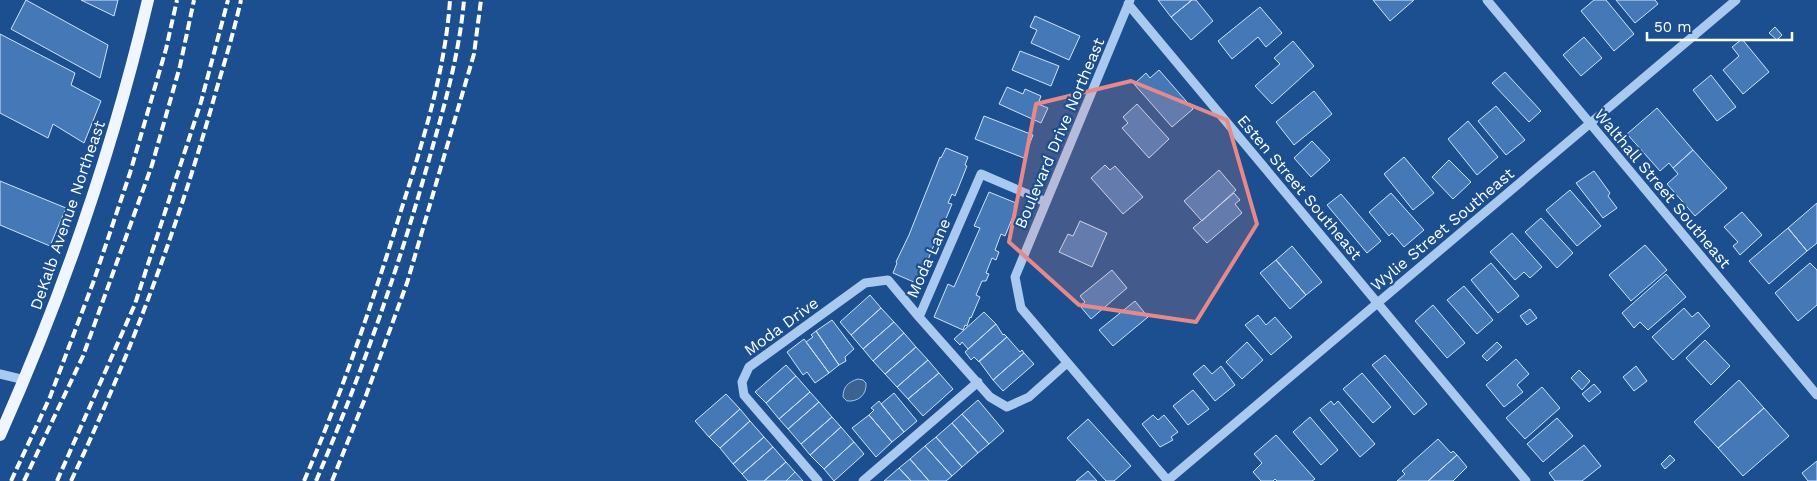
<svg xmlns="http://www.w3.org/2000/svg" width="1817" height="481" viewBox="0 0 1817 481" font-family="'Work Sans',sans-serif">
<rect width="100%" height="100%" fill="#1b4f8f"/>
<path fill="#3c6290" stroke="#9cc4f0" d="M858,379L863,380L866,383C867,395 858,402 847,401L843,397C843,387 848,382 858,379Z"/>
<path fill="#4478b7" stroke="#cfe3fa" d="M26,0L108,45L100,78L11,29Z
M81,0H118L114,16Z
M1158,0H1192L1171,17Z
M1192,0H1196L1213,21L1191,40L1171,17Z
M1373,0H1414L1390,21Z
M1594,0H1606L1634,34L1614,51L1581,11Z
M1616,0H1655L1658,4L1635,23Z
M1260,7L1282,33L1266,47L1258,37L1232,59L1218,41Z
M1035,16L1080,36L1069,60L1031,43L1037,30L1030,27Z
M1775,27L1782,35L1777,40L1769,33Z
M0,34L75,73L71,85L101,101L84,143L53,124L48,138L0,113Z
M1584,37L1602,58L1581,76L1563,55Z
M1742,39L1769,72L1743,94L1723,70L1739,56L1732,47Z
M1293,41L1314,66L1272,104L1255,86L1280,64L1274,58Z
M1020,51L1059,66L1051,86L1012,70Z
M1159,70L1193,109L1172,127L1134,84L1146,73L1150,78Z
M1505,72L1541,111L1529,122L1492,83Z
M1711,75L1736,107L1717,121L1693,90Z
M1007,87L1023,94L1025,89L1041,96L1038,104L1048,108L1041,123L999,104Z
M1314,91L1332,114L1294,145L1276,122Z
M1137,104L1169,139L1149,158L1122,128L1128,123L1123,117Z
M1496,106L1525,140L1506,155L1478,121Z
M1657,108L1693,150L1673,168L1669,163L1660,171L1627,134Z
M984,116L1033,135L1024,158L975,139Z
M1468,121L1498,157L1477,175L1448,139Z
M1312,141L1330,160L1311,177L1294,158Z
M946,148L968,157L965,165L967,166L955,196L952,194L948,203L952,204L938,238L935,237L932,244L934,245L921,277L919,276L916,283L893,273L897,263L896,262L909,235L940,157L941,158Z
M1693,150L1727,188L1695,216L1667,184L1678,174L1673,168Z
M1404,157L1434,193L1413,210L1384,174Z
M1449,160L1471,182L1453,199L1432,177Z
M1105,165L1110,170L1115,166L1143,197L1123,214L1091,178Z
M1219,170L1236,190L1202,221L1184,201Z
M1594,171L1610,193L1608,196L1617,208L1603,218L1576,183Z
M0,181L66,208L50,246L0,225Z
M1570,190L1601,226L1577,246L1546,210Z
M989,192L1016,203L1014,207L1016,209L1005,236L1001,234L995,250L999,252L996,260L992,258L986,273L989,274L986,281H982L976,295L980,297L971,318L970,317L967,326L965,325L963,330L934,317L948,284L954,287L980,228L974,226Z
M1234,193L1240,200L1235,204L1242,213L1207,243L1193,228Z
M1391,193L1424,230L1404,247L1392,233L1389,236L1369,212Z
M1341,194L1381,241L1367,253L1327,205Z
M1817,203V243L1807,251L1788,228Z
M1742,212L1762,235L1740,255L1733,246L1738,242L1724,227Z
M1541,218L1573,253L1557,268L1525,232Z
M1080,221L1107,233L1092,267L1059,252L1068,234L1073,236Z
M1788,228L1807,251L1769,284L1749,261Z
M1512,233L1542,267L1530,278L1524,272L1515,280L1490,252Z
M1645,245L1667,270L1631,301L1609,275Z
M1292,246L1322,282L1306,295L1276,260Z
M1276,260L1306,295L1290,309L1260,273Z
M1491,263L1519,296L1498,313L1471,280Z
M1810,263L1817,270V305L1798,321L1775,293Z
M1112,270L1127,288L1091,319L1080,306L1085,302L1080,296Z
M1666,274L1686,297L1648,330L1640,322L1634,328L1622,313Z
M1464,286L1493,320L1477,334L1447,300Z
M870,295L881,308L851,335L840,322Z
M1135,301L1148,317L1113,346L1099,330Z
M1433,305L1465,343L1447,358L1415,321Z
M881,308L894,322L863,349L851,335Z
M1684,308L1692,317L1698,312L1710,326L1673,360L1652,337Z
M1530,309L1537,318L1527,325L1520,316Z
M984,312L996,324L968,349L962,342L960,345L954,339Z
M1258,315L1266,325L1275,317L1292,337L1271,355L1245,325Z
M832,320L854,349L845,357L846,361L839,365L816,331Z
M894,322L904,333L873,361L863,349Z
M996,324L1003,335L1004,334L1007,337L979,362L974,357L971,360L965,352Z
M816,331L839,365L829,373L806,342L813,337L811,335Z
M904,333L916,347L885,374L873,361Z
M1007,337L1020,352L1022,350L1024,353L993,380L979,361Z
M804,339L829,373L815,383L807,372L803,375L787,352Z
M1705,340L1730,366L1711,385L1686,358Z
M1247,342L1263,360L1242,379L1226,362Z
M1497,342L1502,347L1487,361L1482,356Z
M916,347L928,360L897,387L885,374Z
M1024,353L1034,364L1003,391L993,380Z
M1385,355L1427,404L1414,415L1372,365Z
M1516,359L1529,374L1517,385L1523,392L1504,407L1486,385Z
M928,360L939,373L908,399L897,387Z
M786,365L796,376L766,403L755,392Z
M1204,365L1212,374L1221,366L1235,385L1215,401L1193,374Z
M1636,366L1647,381L1634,391L1623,377Z
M1579,370L1590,381L1582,390L1571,378Z
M939,373L953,389L923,416L908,399Z
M1362,373L1391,407L1373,423L1343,389Z
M796,376L810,392L779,419L766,403Z
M1739,380L1764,408L1718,448L1694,422Z
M1594,384L1601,392L1589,402L1582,394Z
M1542,387L1560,408L1525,439L1506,418Z
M1193,390L1209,409L1188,425L1173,406Z
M810,392L819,402L788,429L779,419Z
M894,393L917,421L904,432L881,404Z
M726,394L740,409L709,437L695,421Z
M978,400L1004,431L989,444L962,414Z
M879,401L904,432L892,442L869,415L874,410L871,408Z
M1331,401L1334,405L1338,401L1375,444L1360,457L1320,410Z
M819,402L832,417L801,444L788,429Z
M1764,408L1789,436L1743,476L1718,448Z
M740,409L750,421L720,448L709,437Z
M962,414L989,444L978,453L952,423Z
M869,415L892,442L876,457L852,428Z
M1153,415L1158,420L1164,415L1178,432L1171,437L1173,440L1160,447L1142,424Z
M832,417L841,427L810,455L801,444Z
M1310,417L1338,450L1321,465L1293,432Z
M1557,418L1573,436L1543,462L1527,444Z
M1088,419L1131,466L1114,481H1106L1067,438Z
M750,421L764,437L733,464L720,448Z
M952,423L978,453L962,467L936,437Z
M841,427L854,442L824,469L810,455Z
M1276,435L1315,479L1312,481H1277L1275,479L1273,481H1261L1253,472L1262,463L1254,454Z
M764,437L773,447L742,474L733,464Z
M936,437L962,467L952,476L925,446Z
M1438,439L1451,453L1453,451L1457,455L1428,481H1397L1405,474L1402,471Z
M854,442L864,454L834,481L824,469Z
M1584,445L1601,466L1582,481H1555L1549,473Z
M925,446L952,476L946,481H929L910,459Z
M773,447L786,462L764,481H748L742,474Z
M1457,455L1467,467L1453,481H1428Z
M1670,455L1675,460L1665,469L1661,464Z
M910,459L929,481H911L899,468Z
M1817,461V481H1808L1802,473Z
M786,462L795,472L786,481H764Z
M899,468L911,481H884Z
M1088,471L1097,481H1076Z
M795,472L803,481H786Z"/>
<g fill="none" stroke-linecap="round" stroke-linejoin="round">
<path stroke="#a9c9ee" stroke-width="9" d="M1130,0L1015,277L1021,308L1168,481
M1487,0L1817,395
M1128,4L1526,481
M1046,202L981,174L919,317L990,397L1007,407L1029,397L1067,363
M0,374L25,380
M818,481L744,395L742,382L749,367L865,283L888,280L919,317
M863,481L978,382
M1167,481L1736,0"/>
<path stroke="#f0f6ff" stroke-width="12" d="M0,435C63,294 113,149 148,0"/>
<path stroke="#fff" stroke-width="4" stroke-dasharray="9 4" stroke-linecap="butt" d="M11,481L50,397L93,283L130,173L166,49L177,0
M24,481L83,356L152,165L180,66L194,0
M57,481L135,304L201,102L228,0
M71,481C130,356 179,225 216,91C225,61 234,31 241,0
M304,481C341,395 371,307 399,217C421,147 445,74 450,0
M316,481C359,380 396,276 426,170C442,114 459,58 464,0
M332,481L364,401L407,283L474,54L481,0"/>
</g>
<path fill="#e88989" fill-opacity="0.2" stroke="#e88989" stroke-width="4" stroke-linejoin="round" d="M1131,81L1227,120L1257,224L1196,322L1079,305L1009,242L1036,104Z"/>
<g text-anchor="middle" stroke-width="4.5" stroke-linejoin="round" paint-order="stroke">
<g font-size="16" fill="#fff" stroke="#1b4f8f">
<text transform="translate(1059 133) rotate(-67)" y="6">Boulevard Drive Northeast</text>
<text transform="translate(1300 187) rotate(50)" y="6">Esten Street Southeast</text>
<text transform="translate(1663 188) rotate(50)" y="6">Walthall Street Southeast</text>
<text transform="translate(67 215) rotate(-71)" y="6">DeKalb Avenue Northeast</text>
<text transform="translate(1442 229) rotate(-40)" y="6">Wylie Street Southeast</text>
<text transform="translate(928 258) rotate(-66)" y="6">Moda Lane</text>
<text transform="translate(781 326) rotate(-36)" y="6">Moda Drive</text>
</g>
</g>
<path d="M1647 32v8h145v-8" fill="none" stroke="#ffffff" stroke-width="2.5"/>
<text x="1654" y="32" font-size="15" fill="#ffffff" stroke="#1b4f8f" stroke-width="4" paint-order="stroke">50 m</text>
</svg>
